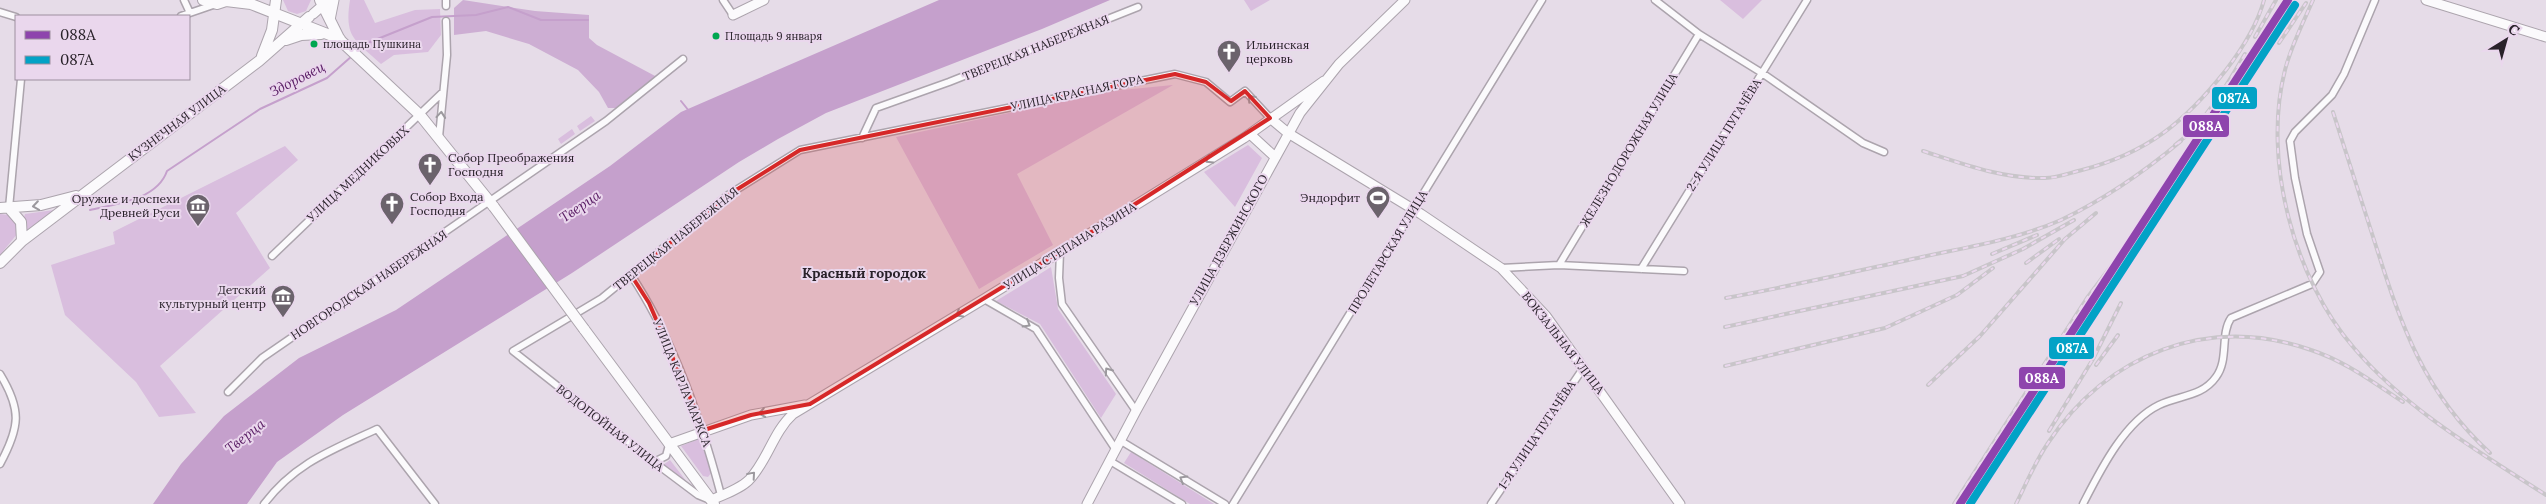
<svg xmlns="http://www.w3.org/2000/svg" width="2546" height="504" viewBox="0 0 2546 504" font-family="Lora,serif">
<rect width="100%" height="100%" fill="#e6dce8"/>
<path fill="#d9bede" d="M283,0H311L306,11L297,14L288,11Z
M350,0H364L375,23L415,10L440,9L441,35L428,52L394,55L381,64C355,40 344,38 350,0Z
M1244,0H1270L1251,11Z
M1720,0H1762L1743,19Z
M1173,85L1017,174L1053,245L979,289L896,137L1112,91Z
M591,116L595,121L580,131L577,126Z
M572,129L575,134L561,144L558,139Z
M1248,145L1262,158L1235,207L1204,172Z
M285,146L298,160L236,213L270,268L160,366L196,413L159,417L136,382L65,315L51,265L115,244L113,232Z
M54,210L28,231L26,230L23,221L25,214Z
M0,214L9,215L16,221L18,233L0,255Z
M1051,267L1058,309L1116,394L1101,418L1040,324L996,301Z
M701,438L711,473L708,477L703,476L681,446Z
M1131,452L1214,504H1190L1124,463Z
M670,460L690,486L663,465Z"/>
<path fill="#cdaed3" d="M463,0L535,11L589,15V38L597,45L657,77L620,108H608L599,92L578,70L529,44L486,31L454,35V8Z"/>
<path fill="#c5a0cc" d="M939,0H1110L1042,29L826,113L778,139L739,162L572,273L343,415L277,462L247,504H153L181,464L224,416L299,358L396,310L610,166L681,112Z"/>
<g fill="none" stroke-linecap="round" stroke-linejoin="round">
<path stroke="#c5a0cc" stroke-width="2" d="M357,51L365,44L432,17L476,15L508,7L541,20H588
M681,101L689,111
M90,210C116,204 157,200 167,171L260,109L327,78L352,56"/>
<defs>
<path id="street" d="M184,0L190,13
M446,0V6
M723,0L733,15
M1655,0L1699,34L1762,73L1863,143L1884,152
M0,12L16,17
M181,16L216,4
M439,137L447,55L446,21
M862,138L876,108L949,82L1138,7
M9,208L21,79
M1060,252L1059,278L1062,304L1136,411
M272,256L443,92
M1559,265L1699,34
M1501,268L1559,265L1684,271
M1641,269L1807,0
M631,275C673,338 702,423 721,495
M984,299L1036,329L1116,450
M0,374C22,410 20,427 0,464
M228,392L262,358L606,121L683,59
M1121,441L1225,504
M1110,461L1182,504
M654,462L666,456L669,445
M710,500L698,495L654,462L513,351L602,298L728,195L800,150L1175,74L1206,82L1230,102L1245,91L1270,118
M264,504C295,463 332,450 377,429L435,504
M1233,504L1542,0
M1491,504L1584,367
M2083,504C2100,471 2124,422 2159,405C2179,395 2202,397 2216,377C2229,360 2220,334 2231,318L2312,284L2320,272L2307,234L2295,178L2290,141L2295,132L2332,95L2344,74L2375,0"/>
<path id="secondary" d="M2426,0L2546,37
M313,14L329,0
M733,15L764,0
M330,20L334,0
M1270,118L1288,133L1421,214L1501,268L1546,316L1680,504
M1250,134L1275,157
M669,444L751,415L805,405
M711,500C723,495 740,489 749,480C768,460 773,432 793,414L984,299L1244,138L1324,81
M1087,504L1136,411L1300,113L1339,64L1405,0"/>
<path id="primary" d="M203,0L217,4L229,0
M320,0L340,40L420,115L494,207
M226,1L251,4L340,39
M286,40L301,35L321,34
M262,56L272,30L276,0
M0,208L41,205L76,196
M9,208L21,222L22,241
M0,263L22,241L259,61L309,17
M584,329L714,504"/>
</defs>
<use href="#street" stroke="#aca4ad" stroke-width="9"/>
<use href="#secondary" stroke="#aca4ad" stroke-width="11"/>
<use href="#primary" stroke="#aca4ad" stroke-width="12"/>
<use href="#street" stroke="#fbfafc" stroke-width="6"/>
<use href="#secondary" stroke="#fbfafc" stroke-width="9"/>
<use href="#primary" stroke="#fbfafc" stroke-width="10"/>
<defs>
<path id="rail" d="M2313,0C2303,23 2291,46 2285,70C2262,160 2294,279 2354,348C2406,409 2479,452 2546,495
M2255,37L2276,0
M2279,43L2306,3
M2333,112C2347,156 2361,199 2375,243C2401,325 2424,393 2490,453
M2175,145C2205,123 2227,85 2245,54
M1923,151C1963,164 2002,179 2045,178C2057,178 2070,173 2082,170C2147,153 2185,122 2226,70C2242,49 2257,26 2264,0
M1992,254L2037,235
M2026,263L2059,239
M1726,298C1792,286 1857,271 1922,257C1968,247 2018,239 2061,220C2105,199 2144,172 2181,141
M1725,327L1963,276L2023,249L2074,220
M2096,365L2118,335
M1725,366L1885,328L1957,295L1993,268
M1928,385L1980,336L2065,239L2096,213
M2049,431L2093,359L2121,303
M1954,504L2087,298L2142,225
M2016,504C2026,484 2035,462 2048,443C2107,354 2208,314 2311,350C2345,361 2374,383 2403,402"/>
</defs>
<use href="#rail" stroke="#c8c5c9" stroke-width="4"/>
<use href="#rail" stroke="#ead7ed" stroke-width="2" stroke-dasharray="5.5" stroke-linecap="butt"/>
<defs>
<path id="primary-bridge" d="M494,207L584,329"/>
</defs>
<use href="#primary-bridge" stroke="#aca4ad" stroke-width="12" stroke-linecap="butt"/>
<use href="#primary-bridge" stroke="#fbfafc" stroke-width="10"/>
<defs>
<path id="rail-1" d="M1960,504L2288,0"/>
<path id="rail-2" d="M1970,504L2295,5"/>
</defs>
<use href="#rail-1" stroke="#ead7ed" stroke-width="11"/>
<use href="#rail-2" stroke="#ead7ed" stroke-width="11"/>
<use href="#rail-1" stroke="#8e44ad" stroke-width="8"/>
<use href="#rail-2" stroke="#02a2c6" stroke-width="8"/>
</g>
<defs><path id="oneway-chevron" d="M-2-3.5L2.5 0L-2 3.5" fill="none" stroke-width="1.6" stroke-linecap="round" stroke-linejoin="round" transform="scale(1.25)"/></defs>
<g stroke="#9c999e">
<use href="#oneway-chevron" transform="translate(1251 98) rotate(-130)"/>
<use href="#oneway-chevron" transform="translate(441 115) rotate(-85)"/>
<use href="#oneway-chevron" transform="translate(1209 160) rotate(148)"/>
<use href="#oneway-chevron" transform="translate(36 206) rotate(172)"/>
<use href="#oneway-chevron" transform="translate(959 314) rotate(149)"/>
<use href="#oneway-chevron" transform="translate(1027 324) rotate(30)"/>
<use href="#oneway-chevron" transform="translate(1108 371) rotate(-125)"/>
<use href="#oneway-chevron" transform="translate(762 413) rotate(171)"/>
<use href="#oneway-chevron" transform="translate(752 475) rotate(-49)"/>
<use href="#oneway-chevron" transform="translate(1183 479) rotate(-149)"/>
</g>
<path fill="#d62828" fill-opacity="0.2" stroke="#d62828" stroke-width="4" stroke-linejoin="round" d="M1175,74L1206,82L1231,101L1245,91L1270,118L1060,252L810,404L751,415L704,430L649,303L631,275L728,195L800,150Z"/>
<defs>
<symbol id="church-pin" viewBox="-11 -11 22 30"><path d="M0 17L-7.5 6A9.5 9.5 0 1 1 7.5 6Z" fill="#6b636c" stroke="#ead7ed"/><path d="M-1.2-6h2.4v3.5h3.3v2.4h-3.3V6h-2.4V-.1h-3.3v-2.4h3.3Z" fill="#fff"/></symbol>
<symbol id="stadium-pin" viewBox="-11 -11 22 30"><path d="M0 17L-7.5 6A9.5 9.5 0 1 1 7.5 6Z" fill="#6b636c" stroke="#ead7ed"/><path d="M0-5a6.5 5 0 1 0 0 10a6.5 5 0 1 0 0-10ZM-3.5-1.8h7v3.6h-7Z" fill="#fff"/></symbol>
<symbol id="museum-pin" viewBox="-11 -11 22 30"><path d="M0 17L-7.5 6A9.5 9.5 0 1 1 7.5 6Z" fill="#6b636c" stroke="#ead7ed"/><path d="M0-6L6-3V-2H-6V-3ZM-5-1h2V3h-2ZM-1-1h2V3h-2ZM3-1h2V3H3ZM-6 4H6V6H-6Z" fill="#fff"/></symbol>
</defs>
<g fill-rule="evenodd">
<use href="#church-pin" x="1215" y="38" width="28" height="38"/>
<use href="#church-pin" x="416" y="151" width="28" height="38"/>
<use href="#stadium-pin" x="1364" y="184" width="28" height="38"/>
<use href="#church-pin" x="378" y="190" width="28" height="38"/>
<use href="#museum-pin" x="184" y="192" width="28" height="38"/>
<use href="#museum-pin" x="269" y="283" width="28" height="38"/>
</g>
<g fill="#00a651" stroke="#ead7ed" stroke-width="2">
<circle cx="716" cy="36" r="4.5"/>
<circle cx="314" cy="44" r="4.5"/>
</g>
<g text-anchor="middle" stroke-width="4" stroke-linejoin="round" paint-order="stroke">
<g font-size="11" fill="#29222a" stroke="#ead7ed" text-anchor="start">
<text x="725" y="40">Площадь 9 января</text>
<text x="323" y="48">площадь Пушкина</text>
</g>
<g font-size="12" fill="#29222a" stroke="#ead7ed" text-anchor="start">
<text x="1246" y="49">Ильинская<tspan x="1246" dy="14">церковь</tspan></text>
<text x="448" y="162">Собор Преображения<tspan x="448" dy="14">Господня</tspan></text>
<text x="410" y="201">Собор Входа<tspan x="410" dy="14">Господня</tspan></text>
<text x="1360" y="202" text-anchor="end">Эндорфит</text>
<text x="180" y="203" text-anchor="end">Оружие и доспехи<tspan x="180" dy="14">Древней Руси</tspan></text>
<text x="266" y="294" text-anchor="end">Детский<tspan x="266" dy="14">культурный центр</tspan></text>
</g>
<g font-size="12" fill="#29222a" stroke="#ead7ed">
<text transform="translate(1036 48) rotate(-22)" y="4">ТВЕРЕЦКАЯ НАБЕРЕЖНАЯ</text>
<text transform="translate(1077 93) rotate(-12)" y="4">УЛИЦА КРАСНАЯ ГОРА</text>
<text transform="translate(177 123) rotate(-37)" y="4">КУЗНЕЧНАЯ УЛИЦА</text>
<text transform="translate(1724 135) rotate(-58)" y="4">2-Я УЛИЦА ПУГАЧЁВА</text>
<text transform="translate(1629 150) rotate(-59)" y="4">ЖЕЛЕЗНОДОРОЖНАЯ УЛИЦА</text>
<text transform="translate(358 174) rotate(-43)" y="4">УЛИЦА МЕДНИКОВЫХ</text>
<text transform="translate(676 239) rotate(-39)" y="4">ТВЕРЕЦКАЯ НАБЕРЕЖНАЯ</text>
<text transform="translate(1229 240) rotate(-61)" y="4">УЛИЦА ДЗЕРЖИНСКОГО</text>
<text transform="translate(1070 246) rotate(-32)" y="4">УЛИЦА СТЕПАНА РАЗИНА</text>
<text transform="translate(1388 252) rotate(-59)" y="4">ПРОЛЕТАРСКАЯ УЛИЦА</text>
<text transform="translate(369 285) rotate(-34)" y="4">НОВГОРОДСКАЯ НАБЕРЕЖНАЯ</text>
<text transform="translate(1563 343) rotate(52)" y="4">ВОКЗАЛЬНАЯ УЛИЦА</text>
<text transform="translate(682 383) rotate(68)" y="4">УЛИЦА КАРЛА МАРКСА</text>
<text transform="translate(610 428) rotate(38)" y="4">ВОДОПОЙНАЯ УЛИЦА</text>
<text transform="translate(1537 435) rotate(-56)" y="4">1-Я УЛИЦА ПУГАЧЁВА</text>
</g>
<g font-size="14" font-style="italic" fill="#591d64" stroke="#ead7ed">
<text transform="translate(297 79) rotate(-27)" y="5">Здоровец</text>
<text transform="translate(580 206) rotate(-34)" y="5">Тверца</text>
<text transform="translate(245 436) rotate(-38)" y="5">Тверца</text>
</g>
<g font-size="14" font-weight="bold" fill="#29222a" stroke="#ead7ed">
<text x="864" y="278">Красный городок</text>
</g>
</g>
<g stroke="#ead7ed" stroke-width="2">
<rect x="2211" y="86" width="47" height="24" rx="5" fill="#02a2c6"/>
<rect x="2182" y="114" width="48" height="24" rx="5" fill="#8e44ad"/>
<rect x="2048" y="336" width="47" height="24" rx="5" fill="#02a2c6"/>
<rect x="2018" y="366" width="48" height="24" rx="5" fill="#8e44ad"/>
</g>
<g font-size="14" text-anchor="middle" font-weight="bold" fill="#fff">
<text x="2234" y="103">087А</text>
<text x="2206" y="131">088А</text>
<text x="2072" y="353">087А</text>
<text x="2042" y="383">088А</text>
</g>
<rect x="15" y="15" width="175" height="65" fill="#ead7ed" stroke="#9d8f9f"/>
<rect x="25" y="31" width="25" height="8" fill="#8e44ad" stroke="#9d8f9f"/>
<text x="60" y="40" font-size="15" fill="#29222a">088А</text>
<rect x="25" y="56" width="25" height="8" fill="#02a2c6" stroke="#9d8f9f"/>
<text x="60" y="65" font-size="15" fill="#29222a">087А</text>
<g transform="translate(2506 40) rotate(37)" stroke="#ead7ed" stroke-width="4" paint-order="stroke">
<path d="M0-4L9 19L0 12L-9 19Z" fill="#29222a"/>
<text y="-8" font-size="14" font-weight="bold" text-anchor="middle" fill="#29222a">С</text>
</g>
</svg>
